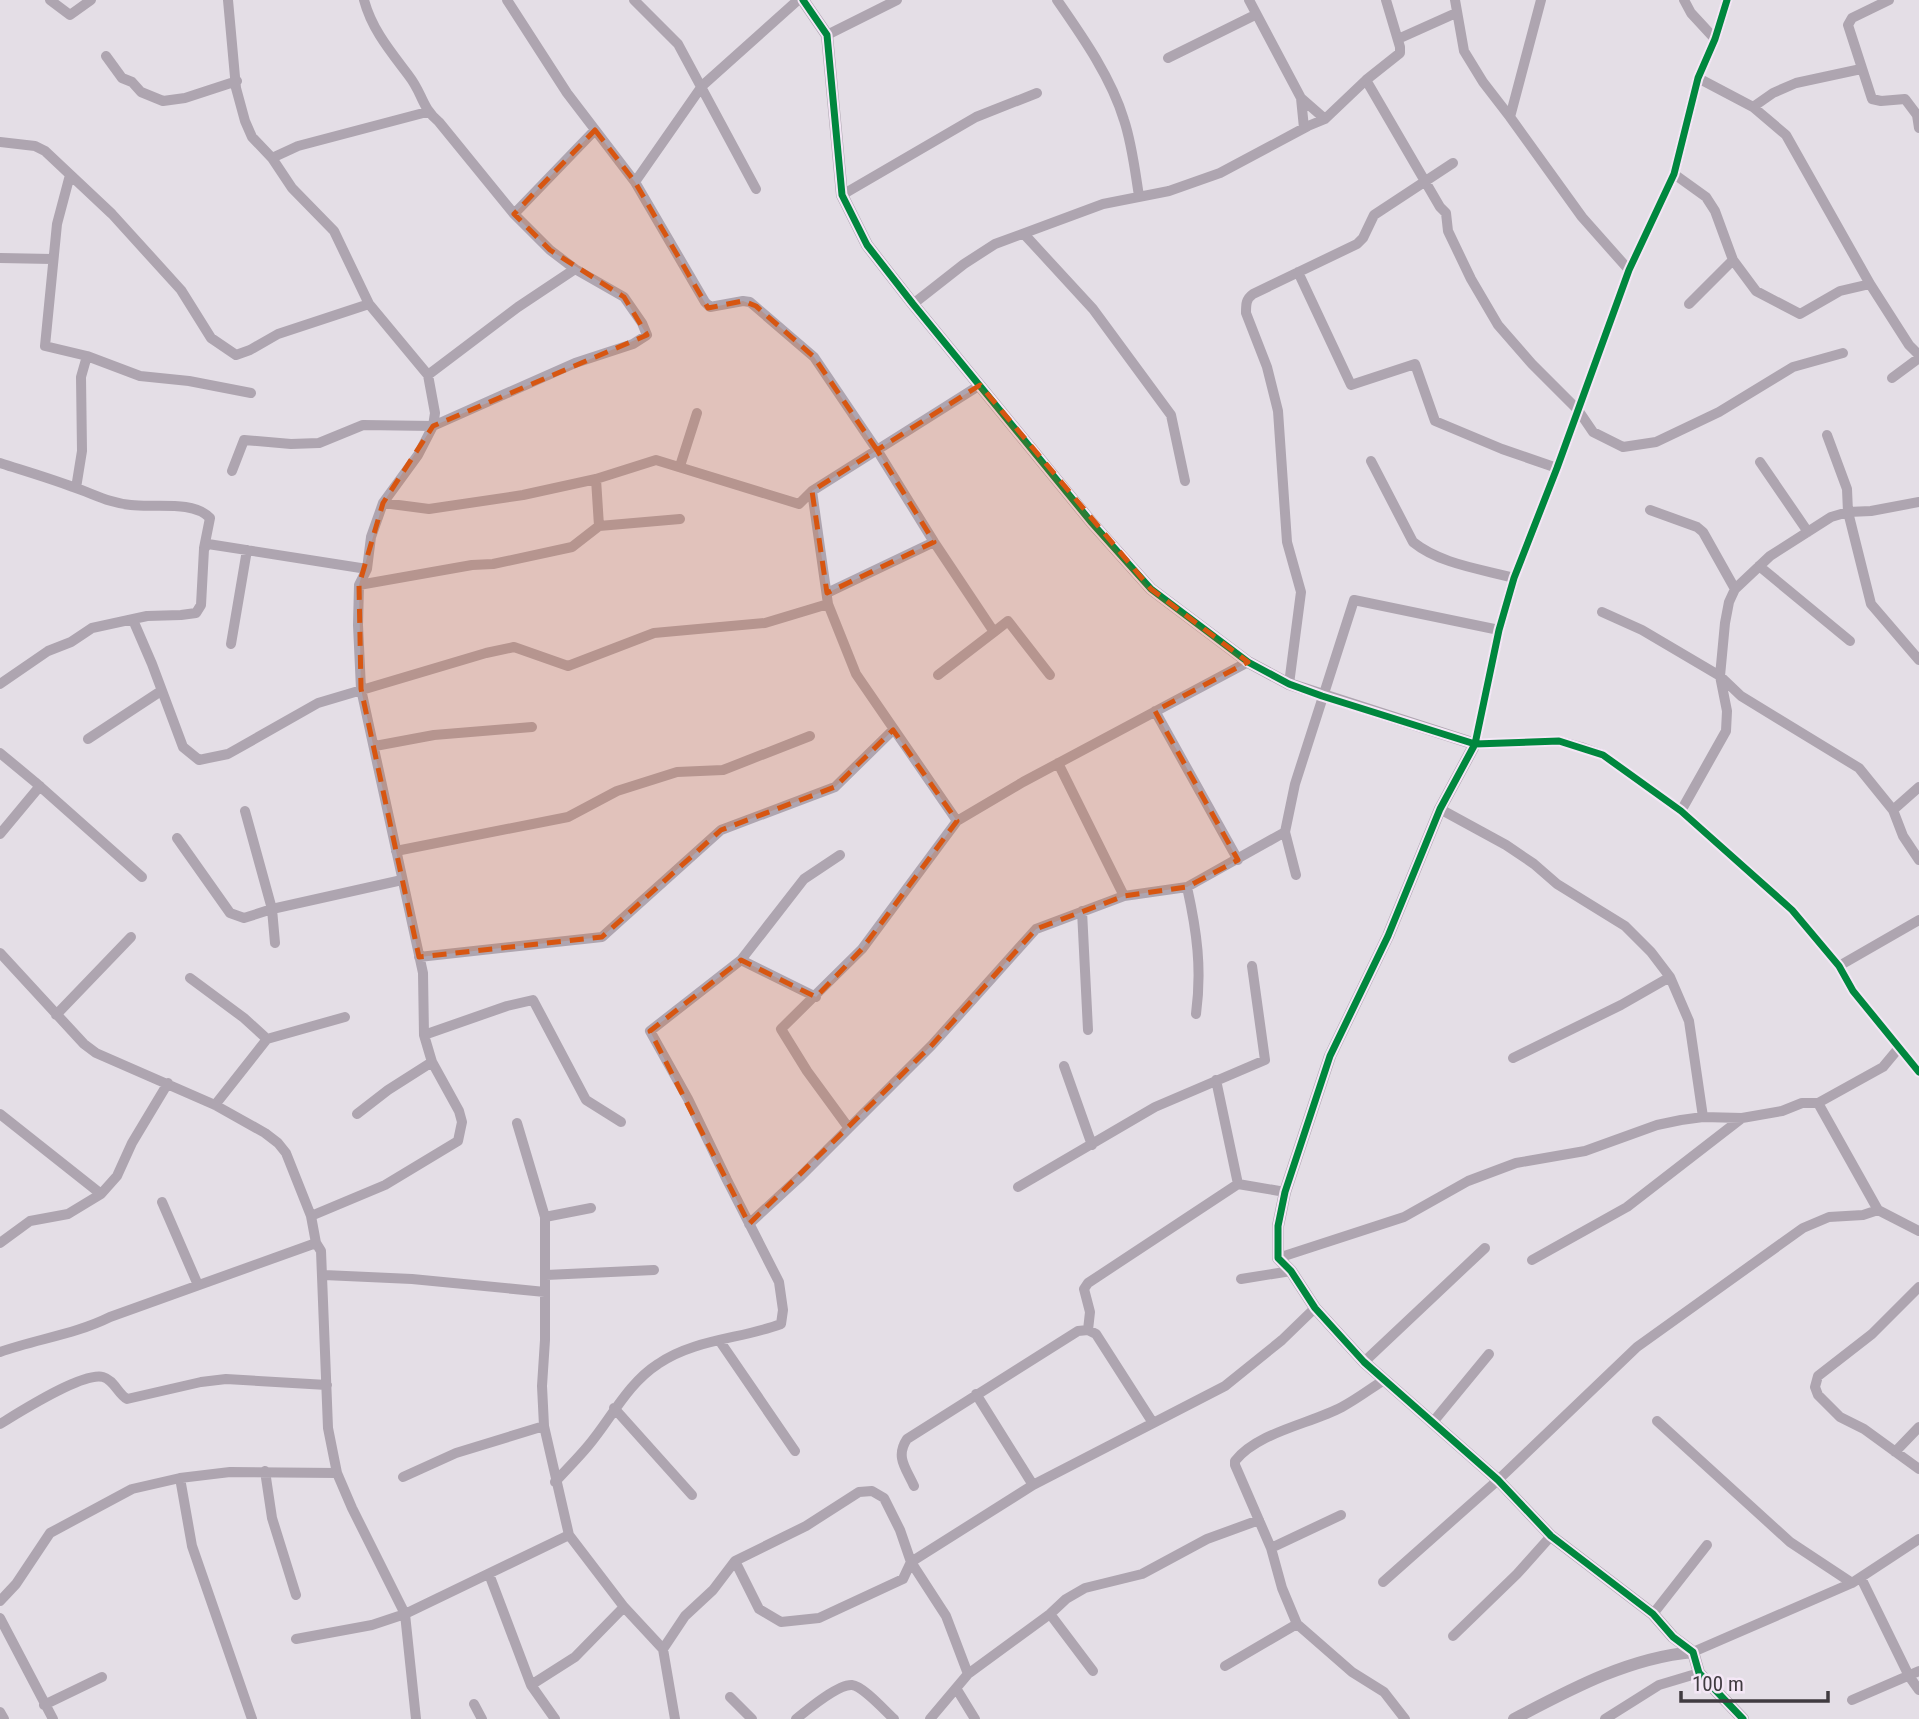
<svg xmlns="http://www.w3.org/2000/svg" width="1919" height="1719" viewBox="0 0 1919 1719" font-family="'Roboto Condensed',sans-serif">
<rect width="100%" height="100%" fill="#e4dee6"/>
<g fill="none" stroke-linecap="round" stroke-linejoin="round">
<path stroke="#aea5b0" stroke-width="10" d="M50,0L70,15L91,0
M228,0L236,88L245,121L252,137L272,158L292,188L334,231L369,304L428,375L435,413L433,426L418,455L383,503L371,537L367,569L359,585L358,625L361,689L423,973L424,1035L432,1062L459,1111L462,1122L458,1141L385,1185L311,1216
M507,0L567,93L635,182L705,302L710,307L743,301L750,302L814,357L877,450L934,542L994,632L1008,621L1050,675
M634,0L678,44L756,189
M1057,0C1082,36 1111,77 1124,120C1132,144 1135,171 1139,196
M1249,0L1301,98L1325,119
M1455,0L1464,51L1483,82L1510,117L1582,217L1629,270
M1684,0L1691,13L1715,39
M1727,0L1715,39L1698,78L1674,174L1629,270L1557,468L1514,578L1499,630L1475,744L1559,741L1581,747L1603,755L1681,811L1792,910L1839,966L1853,991L1919,1072
M1889,0L1852,18L1848,25L1872,99L1881,101L1905,99L1917,115L1919,128
M827,35L897,0
M1398,39L1456,13
M106,56L122,78L132,82L141,92L163,101L185,98L237,81
M1168,58L1255,15
M1698,78L1753,107L1786,135L1870,284L1909,345L1919,355
M1366,80L1440,207L1446,213L1448,231L1471,279L1498,325L1532,364L1578,410L1593,432L1623,447L1656,442L1719,412L1793,367L1843,353
M1301,98L1304,128
M1753,107L1773,93L1796,83L1861,69
M1510,117L1541,0
M0,142L35,146L45,151L112,214L181,290L211,338L236,355L250,350L278,334L369,304
M272,158L298,146L427,112
M1674,174L1706,197L1715,211L1733,260L1689,304
M70,175L57,224L45,346L87,356L140,376L189,381L251,393
M635,182L702,86L798,0
M842,195L976,117L1037,93
M514,214L595,130
M1024,234L1093,309L1171,415L1185,481
M0,258L52,259
M1733,260L1756,291L1800,314L1840,291L1870,284
M1298,272L1351,385L1415,364L1435,421L1502,449L1557,468
M913,304L964,264L995,244L1103,204L1169,191L1220,173L1308,126L1325,119L1366,80L1400,53V47L1386,0
M428,375L518,307L575,269
M1892,378L1919,358
M1827,435L1847,489L1848,512L1871,604L1919,660
M1371,461L1413,542C1440,564 1481,569 1514,578
M1760,462L1808,532
M0,463C25,471 49,478 73,487C94,494 109,503 131,505C154,508 193,500 210,518L204,548
M680,466L697,413
M232,471L244,440L291,444L319,443L363,425L433,426L575,363L633,344L647,335L642,323L624,297L575,269L550,250L514,214L439,122C421,107 423,94 409,76C391,52 372,30 364,0
M76,488L82,451L81,377L87,356
M812,491L828,604L856,674L957,821
M383,503L429,509L523,495L596,479L656,460L799,504L812,491L980,385
M1650,510L1697,527L1703,532L1735,589
M599,526L680,519
M1759,566L1850,641
M359,585L472,565L493,564L572,547L599,526L596,479
M827,593L934,542
M1602,612L1642,630L1720,676L1741,696L1859,768L1893,810L1903,836L1919,860
M133,620L152,664L183,747L199,760L228,754L318,703L486,653L514,647L568,666L654,633L765,623L828,604
M231,644L247,550
M938,675L994,632
M0,684L48,651L71,642L92,628L147,616L181,615L196,613L201,605L204,549L208,544L367,569
M1289,684L1301,592L1287,542L1278,411L1267,367L1246,313C1246,304 1246,299 1253,294L1357,244L1363,238L1374,215L1453,163
M1155,711L1238,860
M88,739L161,691
M375,746L434,735L532,727
M0,753L35,782L142,877
M1058,763L1124,896
M1440,809L1506,845L1534,864L1557,884L1625,926L1651,952L1670,977L1689,1021L1703,1117
M1893,810L1919,787
M245,811L272,909L275,943
M1681,811L1726,731L1727,711L1720,676L1725,623L1729,602L1735,589L1770,556L1831,517L1848,512L1871,511L1919,502
M0,834L40,786
M177,838L230,913L244,918L272,909L402,880
M396,851L568,817L617,791L677,772L723,770L810,736
M1296,875L1285,832L1295,784L1354,600L1499,630
M1187,887C1197,932 1202,969 1196,1014
M1082,911L1088,1030
M0,953L84,1044L96,1053L215,1105L265,1133L278,1143L286,1153L311,1216L316,1243L321,1251L328,1428L337,1473L352,1508L405,1614L416,1719
M419,957L602,937L721,830L835,787L893,730
M741,960L816,997
M1839,966L1919,920
M190,978L244,1018L267,1039
M56,1015L131,937
M424,1035L507,1006L533,1000L586,1100L621,1122
M1513,1058L1621,1005L1670,977
M1064,1066L1092,1145
M1216,1080L1238,1184L1285,1192
M1818,1103L1878,1210L1919,1231
M215,1105L267,1039L345,1017
M0,1114L101,1194
M357,1114L388,1090L432,1062
M517,1123L545,1217V1340L542,1386L544,1426L569,1535L624,1607L663,1649
M848,1127L807,1071L781,1029L862,949L957,821L1023,782L1248,662
M1018,1187L1155,1107L1265,1060L1252,966
M162,1202L198,1285
M545,1217L591,1208
M749,1224L801,1176L932,1045L1036,929L1124,896L1187,887L1285,832
M0,1243L30,1221L68,1214L101,1194L117,1176L132,1143L168,1083
M1278,1258L1404,1217L1468,1181L1516,1163L1585,1151L1657,1125L1681,1120L1703,1117L1742,1118L1782,1111L1802,1103H1818L1883,1067L1898,1049
M1532,1260L1627,1207L1742,1118
M324,1275L412,1279L545,1292
M546,1275L654,1270
M1241,1279L1291,1271
M1919,1287L1872,1334L1818,1376L1815,1387L1818,1395L1840,1417L1864,1429L1919,1469
M1088,1330L1090,1312L1084,1289L1088,1283L1238,1184
M719,1340L795,1451
M0,1352C37,1339 76,1334 110,1317L316,1243
M1364,1362L1485,1248
M1384,1380C1370,1389 1357,1399 1342,1407C1310,1424 1258,1432 1235,1461V1465L1271,1548L1282,1588L1297,1624L1352,1672L1384,1692L1405,1719
M976,1394L1033,1485
M614,1408L692,1495
M1657,1421L1790,1542L1852,1583
M1433,1422L1489,1354
M0,1424C20,1412 82,1372 103,1377C114,1380 118,1394 127,1399L201,1382L226,1379L327,1385
M1895,1452L1919,1427
M265,1471L272,1518L296,1595
M403,1477L456,1453L544,1426
M180,1478L192,1546L252,1719
M555,1482C566,1470 578,1458 588,1446C611,1419 627,1384 658,1364C694,1339 741,1339 781,1324L783,1310L779,1282L727,1180L688,1099L650,1031L741,960L804,879L840,855
M914,1486C906,1468 895,1457 907,1439L1078,1331L1088,1330L1096,1334L1153,1423
M1271,1548L1341,1515
M735,1561L759,1609L781,1622L819,1618L903,1579L911,1562L1033,1485L1225,1386L1282,1340L1315,1308
M489,1574L531,1685L555,1719
M1861,1578L1909,1676L1919,1690
M1383,1582L1498,1480L1637,1347L1803,1228L1829,1217L1863,1215L1878,1210
M0,1601L16,1584L50,1533L132,1489L180,1478L230,1472L337,1473
M1050,1614L1093,1671
M1653,1614L1707,1545
M0,1618L53,1719
M1453,1636L1517,1574L1551,1536
M296,1639L372,1625L405,1614L569,1535
M1693,1652L1852,1583L1919,1539
M1225,1666L1297,1624
M531,1685L575,1657L624,1607
M956,1688L975,1719
M730,1697L752,1719
M1852,1700L1919,1671
M474,1704L482,1719
M44,1705L102,1677
M0,1712L4,1719
M675,1719L663,1649L685,1616L713,1590L735,1561L806,1526L859,1492L872,1491L884,1498L900,1530L911,1562L946,1616L968,1674
M796,1719C807,1710 838,1684 852,1685C863,1686 885,1711 894,1719
M930,1719L968,1674L1050,1614L1066,1599L1085,1588L1142,1574L1207,1539L1259,1520
M1605,1719L1659,1685L1699,1673"/>
<path stroke="#aea5b0" stroke-width="12" d="M803,0L827,35L842,195L867,245L913,304L1092,523L1151,589L1248,662L1289,684L1475,744L1440,809L1388,936L1330,1056L1285,1192L1278,1226V1258L1291,1271L1315,1308L1364,1362L1498,1480L1551,1536L1653,1614L1673,1637L1693,1652L1699,1673L1743,1719
M1514,1719C1571,1689 1628,1658 1693,1652"/>
<defs>
<path id="cycleway" d="M803,0L827,35L842,195L867,245L913,304L1092,523L1151,589L1248,662L1289,684L1322,696L1475,744L1559,741L1603,755L1681,811L1792,910L1839,966L1853,991L1919,1072
M1727,0L1715,39L1698,78L1674,174L1629,270L1557,468L1514,578L1499,630L1475,744L1440,809L1388,936L1330,1056L1285,1192L1278,1226V1258L1291,1271L1315,1308L1364,1362L1498,1480L1551,1536L1653,1614L1673,1637L1693,1652L1699,1673L1743,1719"/>
</defs>
<use href="#cycleway" stroke="#f4e7f6" stroke-width="11"/>
<use href="#cycleway" stroke="#00873e" stroke-width="7"/>
</g>
<path fill="#d75611" fill-opacity="0.2" stroke="#d75611" stroke-width="5" stroke-dasharray="14 9" stroke-linejoin="round" d="M595,130L635,182L708,308L743,301L756,306L814,357L877,450L812,491L827,593L934,542L877,450L980,385L1151,589L1248,662L1155,711L1238,860L1187,887L1124,896L1036,929L932,1045L749,1224L650,1031L741,960L816,997L862,949L957,821L893,730L835,787L721,830L602,937L419,957L361,689L359,585L383,503L433,426L647,335L624,297L550,250L514,214Z"/>
<path d="M1681 1691v10h147v-10" fill="none" stroke="#403b40" stroke-width="3.5"/>
<text x="1692" y="1691" font-size="21" fill="#403b40" stroke="#f4e7f6" stroke-width="5" paint-order="stroke">100 m</text>
</svg>
